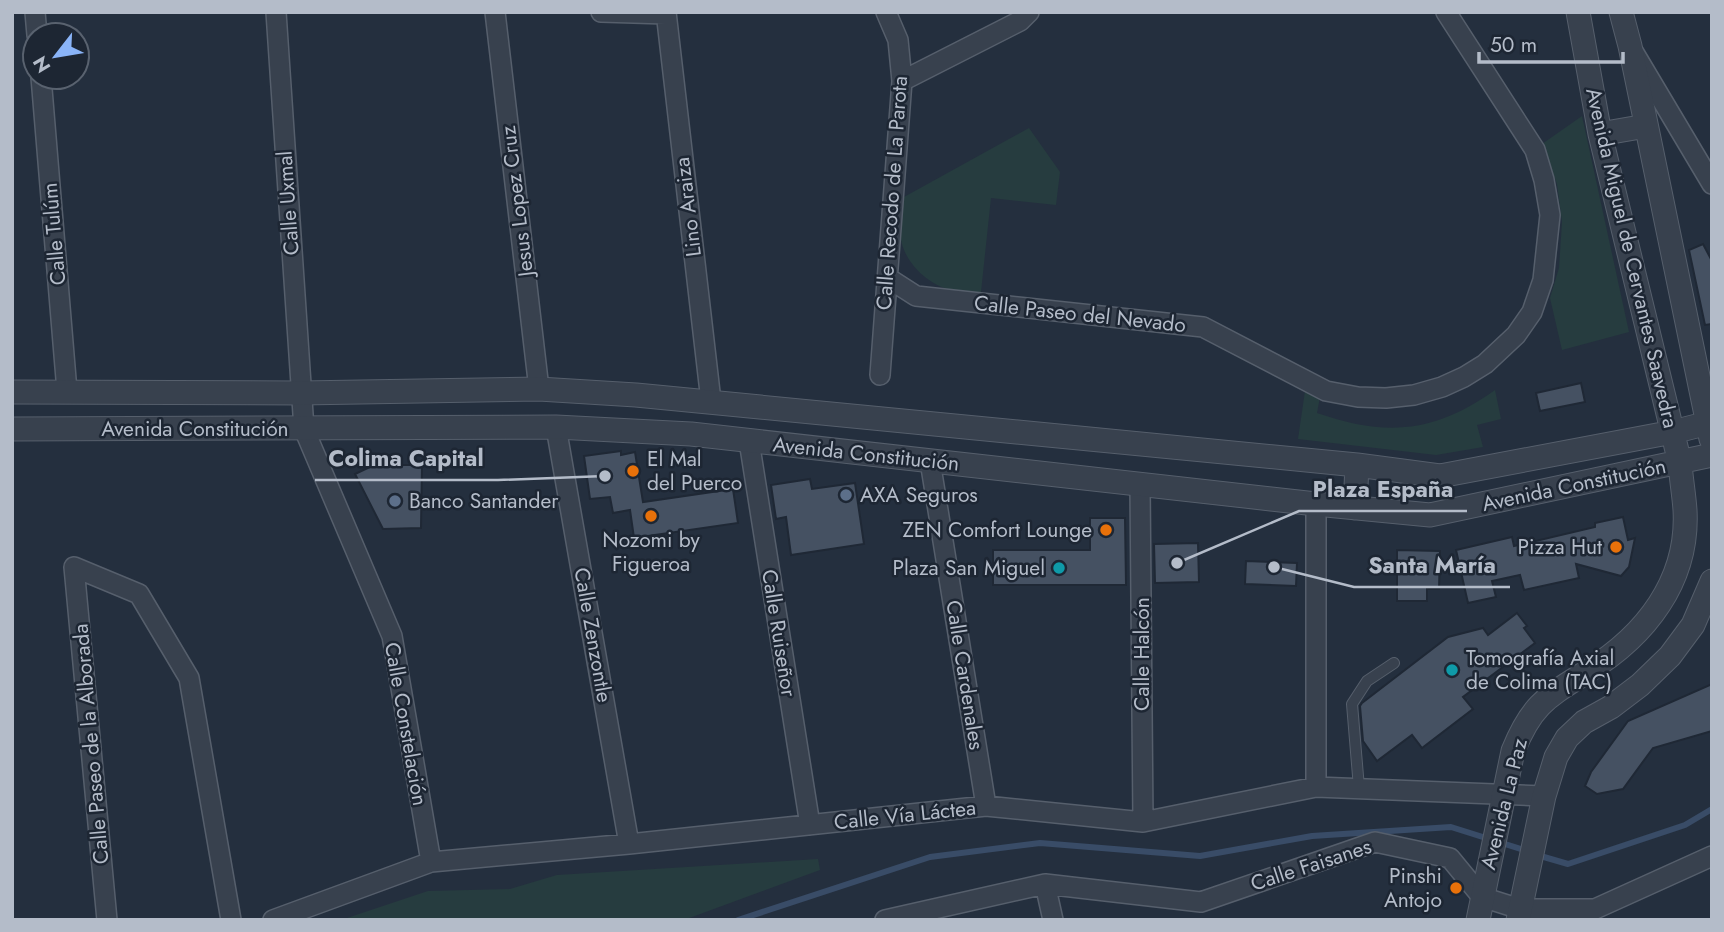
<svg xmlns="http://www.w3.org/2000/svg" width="1724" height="932" viewBox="0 0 1724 932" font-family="Jost,sans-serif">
<rect width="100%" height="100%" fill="#242f3e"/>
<path fill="#263c3f" d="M1582,116L1629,332L1562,350L1550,298L1559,268L1562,222L1557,184L1542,144Z
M1029,128L1060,172L1056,205L991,198L981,292C972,292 963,293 954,291C926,285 900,259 900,230C900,219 903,208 904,197Z
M1495,390L1501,419L1477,425L1483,447L1436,455L1298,439L1305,391L1320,397L1317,413C1386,437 1435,433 1495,390Z
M818,859L820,870L684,920H341L428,891L510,889L557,875Z"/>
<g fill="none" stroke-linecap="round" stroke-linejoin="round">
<path stroke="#394c67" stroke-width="6" d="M1537,855L1568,864L1685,825L1712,809
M738,920L930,857L1040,843L1200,856L1312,836L1451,827L1527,851"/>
</g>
<path fill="#455162" stroke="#1f2835" stroke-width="2" d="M1703,244L1712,261V324L1705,325L1689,250Z
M1581,383L1585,402L1540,411L1536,393Z
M621,451V455L635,452L643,502L733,489L738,523L634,538L630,510L613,513L610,497L590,499L584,456Z
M374,465H422L421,528L383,529L355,474Z
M810,479L812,489L855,483L864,544L791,555L786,517L776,519L771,485Z
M1623,517L1628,540L1635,538L1629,567L1621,576L1576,564L1579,578L1524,590L1520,575L1492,581L1496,597L1468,603L1456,550L1512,537L1514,546L1595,527V523Z
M1090,518H1125L1126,585H993V550H1090Z
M1198,543L1199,582L1155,583L1154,544Z
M1397,550L1440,551L1439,589H1427V601H1397Z
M1246,561L1297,563L1296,586L1245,584Z
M1517,613L1527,626L1524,628L1535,643L1463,697L1473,709L1422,748L1412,735L1377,761L1363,741L1360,706L1362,703L1448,637L1483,628L1488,635Z
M1712,684V731L1653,748L1623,789L1597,794L1585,786L1591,772L1628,721Z"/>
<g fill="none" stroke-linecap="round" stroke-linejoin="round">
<defs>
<path id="service" d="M1359,788L1352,704L1367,681L1394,663"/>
<path id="minor" d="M35,12L37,35
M276,12L304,429L392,636L431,862
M495,12L539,389
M601,12L666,14
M666,12L711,401
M1634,53L1712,184
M41,77L67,391
M902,81L1020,21L1029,12
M888,278L916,296L1203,327L1326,391L1358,397L1386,398L1414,395L1442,387L1464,377L1485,364L1516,335L1532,312L1543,280L1550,215L1544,180L1535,150L1446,12
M880,375L902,81L898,40L886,12
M556,427L629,844
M749,441L810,825
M930,461L986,806
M1140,485L1143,822
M1316,787V504
M1045,884L1053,920
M107,920L74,567L139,594L189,678L231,920
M273,920L431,862L629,844L986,806L1143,822L1316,787L1544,796
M885,920L1045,884L1201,902L1375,842L1450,858L1482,897L1520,909H1595L1712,856"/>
<path id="tertiary" d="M1621,12L1630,46L1711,439
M1600,134L1646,126
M12,392L301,393L539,389L636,395L1357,465L1440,476L1673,432L1712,422
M12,429L556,427L691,434L1316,504L1430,515L1712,455
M1355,508L1357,465
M1478,920L1513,751C1532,704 1547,697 1588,671C1645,636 1689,581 1685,510C1684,495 1681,478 1680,463L1600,134L1578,12
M1518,920L1544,796L1556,757L1567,738L1584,722L1611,707L1640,685L1670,656L1693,625L1712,581"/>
</defs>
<use href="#service" stroke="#565f6c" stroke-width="12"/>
<use href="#minor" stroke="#565f6c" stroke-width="22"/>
<use href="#tertiary" stroke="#565f6c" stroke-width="25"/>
<use href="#service" stroke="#38414e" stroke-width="10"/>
<use href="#minor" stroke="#38414e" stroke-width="19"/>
<use href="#tertiary" stroke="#38414e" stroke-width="23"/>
</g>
<g fill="#e8710a" stroke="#1d2633" stroke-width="2.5">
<circle cx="633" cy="471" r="7"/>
<circle cx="651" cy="516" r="7"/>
<circle cx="1106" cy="530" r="7"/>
<circle cx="1616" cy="547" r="7"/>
<circle cx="1456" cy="888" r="7"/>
</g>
<g fill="#5c6f8a" stroke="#1d2633" stroke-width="2.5">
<circle cx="846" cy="495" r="7"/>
<circle cx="395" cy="501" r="7"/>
</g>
<g fill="#0f9aa8" stroke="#1d2633" stroke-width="2.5">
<circle cx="1059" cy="568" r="7"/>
<circle cx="1452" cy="670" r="7"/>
</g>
<g text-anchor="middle" stroke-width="5" stroke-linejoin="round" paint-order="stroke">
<g font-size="21" fill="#b4bcc9" stroke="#1d2633">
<text transform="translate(892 193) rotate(-86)" y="7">Calle Recodo de La Parota</text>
<text transform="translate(517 201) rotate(-97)" y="7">Jesus Lopez Cruz</text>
<text transform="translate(288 203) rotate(-94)" y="7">Calle Uxmal</text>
<text transform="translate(688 207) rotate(-97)" y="7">Lino Araiza</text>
<text transform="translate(54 234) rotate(-95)" y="7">Calle Tulúm</text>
<text transform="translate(1632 258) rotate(77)" y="7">Avenida Miguel de Cervantes Saavedra</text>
<text transform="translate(1080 314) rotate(6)" y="7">Calle Paseo del Nevado</text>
<text x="195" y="436">Avenida Constitución</text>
<text transform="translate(866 454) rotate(6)" y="7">Avenida Constitución</text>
<text transform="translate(1574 485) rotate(-12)" y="7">Avenida Constitución</text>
<text transform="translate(779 633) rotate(81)" y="7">Calle Ruiseñor</text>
<text transform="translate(593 635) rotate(80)" y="7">Calle Zenzontle</text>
<text transform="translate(1142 654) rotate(-90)" y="7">Calle Halcón</text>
<text transform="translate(965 675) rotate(81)" y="7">Calle Cardenales</text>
<text transform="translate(406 724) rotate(80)" y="7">Calle Constelación</text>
<text transform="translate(91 744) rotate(-95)" y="7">Calle Paseo de la Alborada</text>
<text transform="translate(1504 804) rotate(-76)" y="7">Avenida La Paz</text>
<text transform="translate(905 815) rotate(-6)" y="7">Calle Vía Láctea</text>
<text transform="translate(1311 865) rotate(-18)" y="7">Calle Faisanes</text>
</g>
<g font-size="21" fill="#b4bcc9" stroke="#1d2633" text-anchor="start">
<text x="647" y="466">El Mal<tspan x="647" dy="24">del Puerco</tspan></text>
<text x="860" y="502">AXA Seguros</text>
<text x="409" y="508">Banco Santander</text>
<text x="1092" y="537" text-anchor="end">ZEN Comfort Lounge</text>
<text x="651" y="547" text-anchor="middle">Nozomi by<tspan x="651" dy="24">Figueroa</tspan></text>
<text x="1602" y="554" text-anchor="end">Pizza Hut</text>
<text x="1045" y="575" text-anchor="end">Plaza San Miguel</text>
<text x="1466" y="665">Tomografía Axial<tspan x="1466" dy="24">de Colima (TAC)</tspan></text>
<text x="1442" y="883" text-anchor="end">Pinshi<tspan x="1442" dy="24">Antojo</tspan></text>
</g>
</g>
<path fill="none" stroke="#b4bcc9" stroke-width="2.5" d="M605 476L498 480H315M1177 563L1299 511H1467M1274 567L1354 587H1510"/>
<g fill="#b4bcc9" stroke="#1d2633" stroke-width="2.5">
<circle cx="605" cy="476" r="7"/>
<circle cx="1177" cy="563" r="7"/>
<circle cx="1274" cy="567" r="7"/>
</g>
<g font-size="23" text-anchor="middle" font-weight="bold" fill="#b4bcc9" stroke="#1d2633" stroke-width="5" stroke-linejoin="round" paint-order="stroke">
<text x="406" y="466">Colima Capital</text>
<text x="1383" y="497">Plaza España</text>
<text x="1432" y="573">Santa María</text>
</g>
<rect width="1724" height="932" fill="none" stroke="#b4bcc9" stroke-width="28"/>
<g transform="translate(56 56) rotate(239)"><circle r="33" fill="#1d2633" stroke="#59626f" stroke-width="2"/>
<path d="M0-5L12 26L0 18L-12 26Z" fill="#8ab4f8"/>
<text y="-10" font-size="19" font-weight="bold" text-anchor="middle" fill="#b4bcc9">N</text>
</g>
<path d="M1479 52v10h144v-10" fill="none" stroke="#b4bcc9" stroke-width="3.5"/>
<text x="1490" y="52" font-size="21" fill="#b4bcc9" stroke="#1d2633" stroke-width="5" paint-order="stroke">50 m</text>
</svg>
